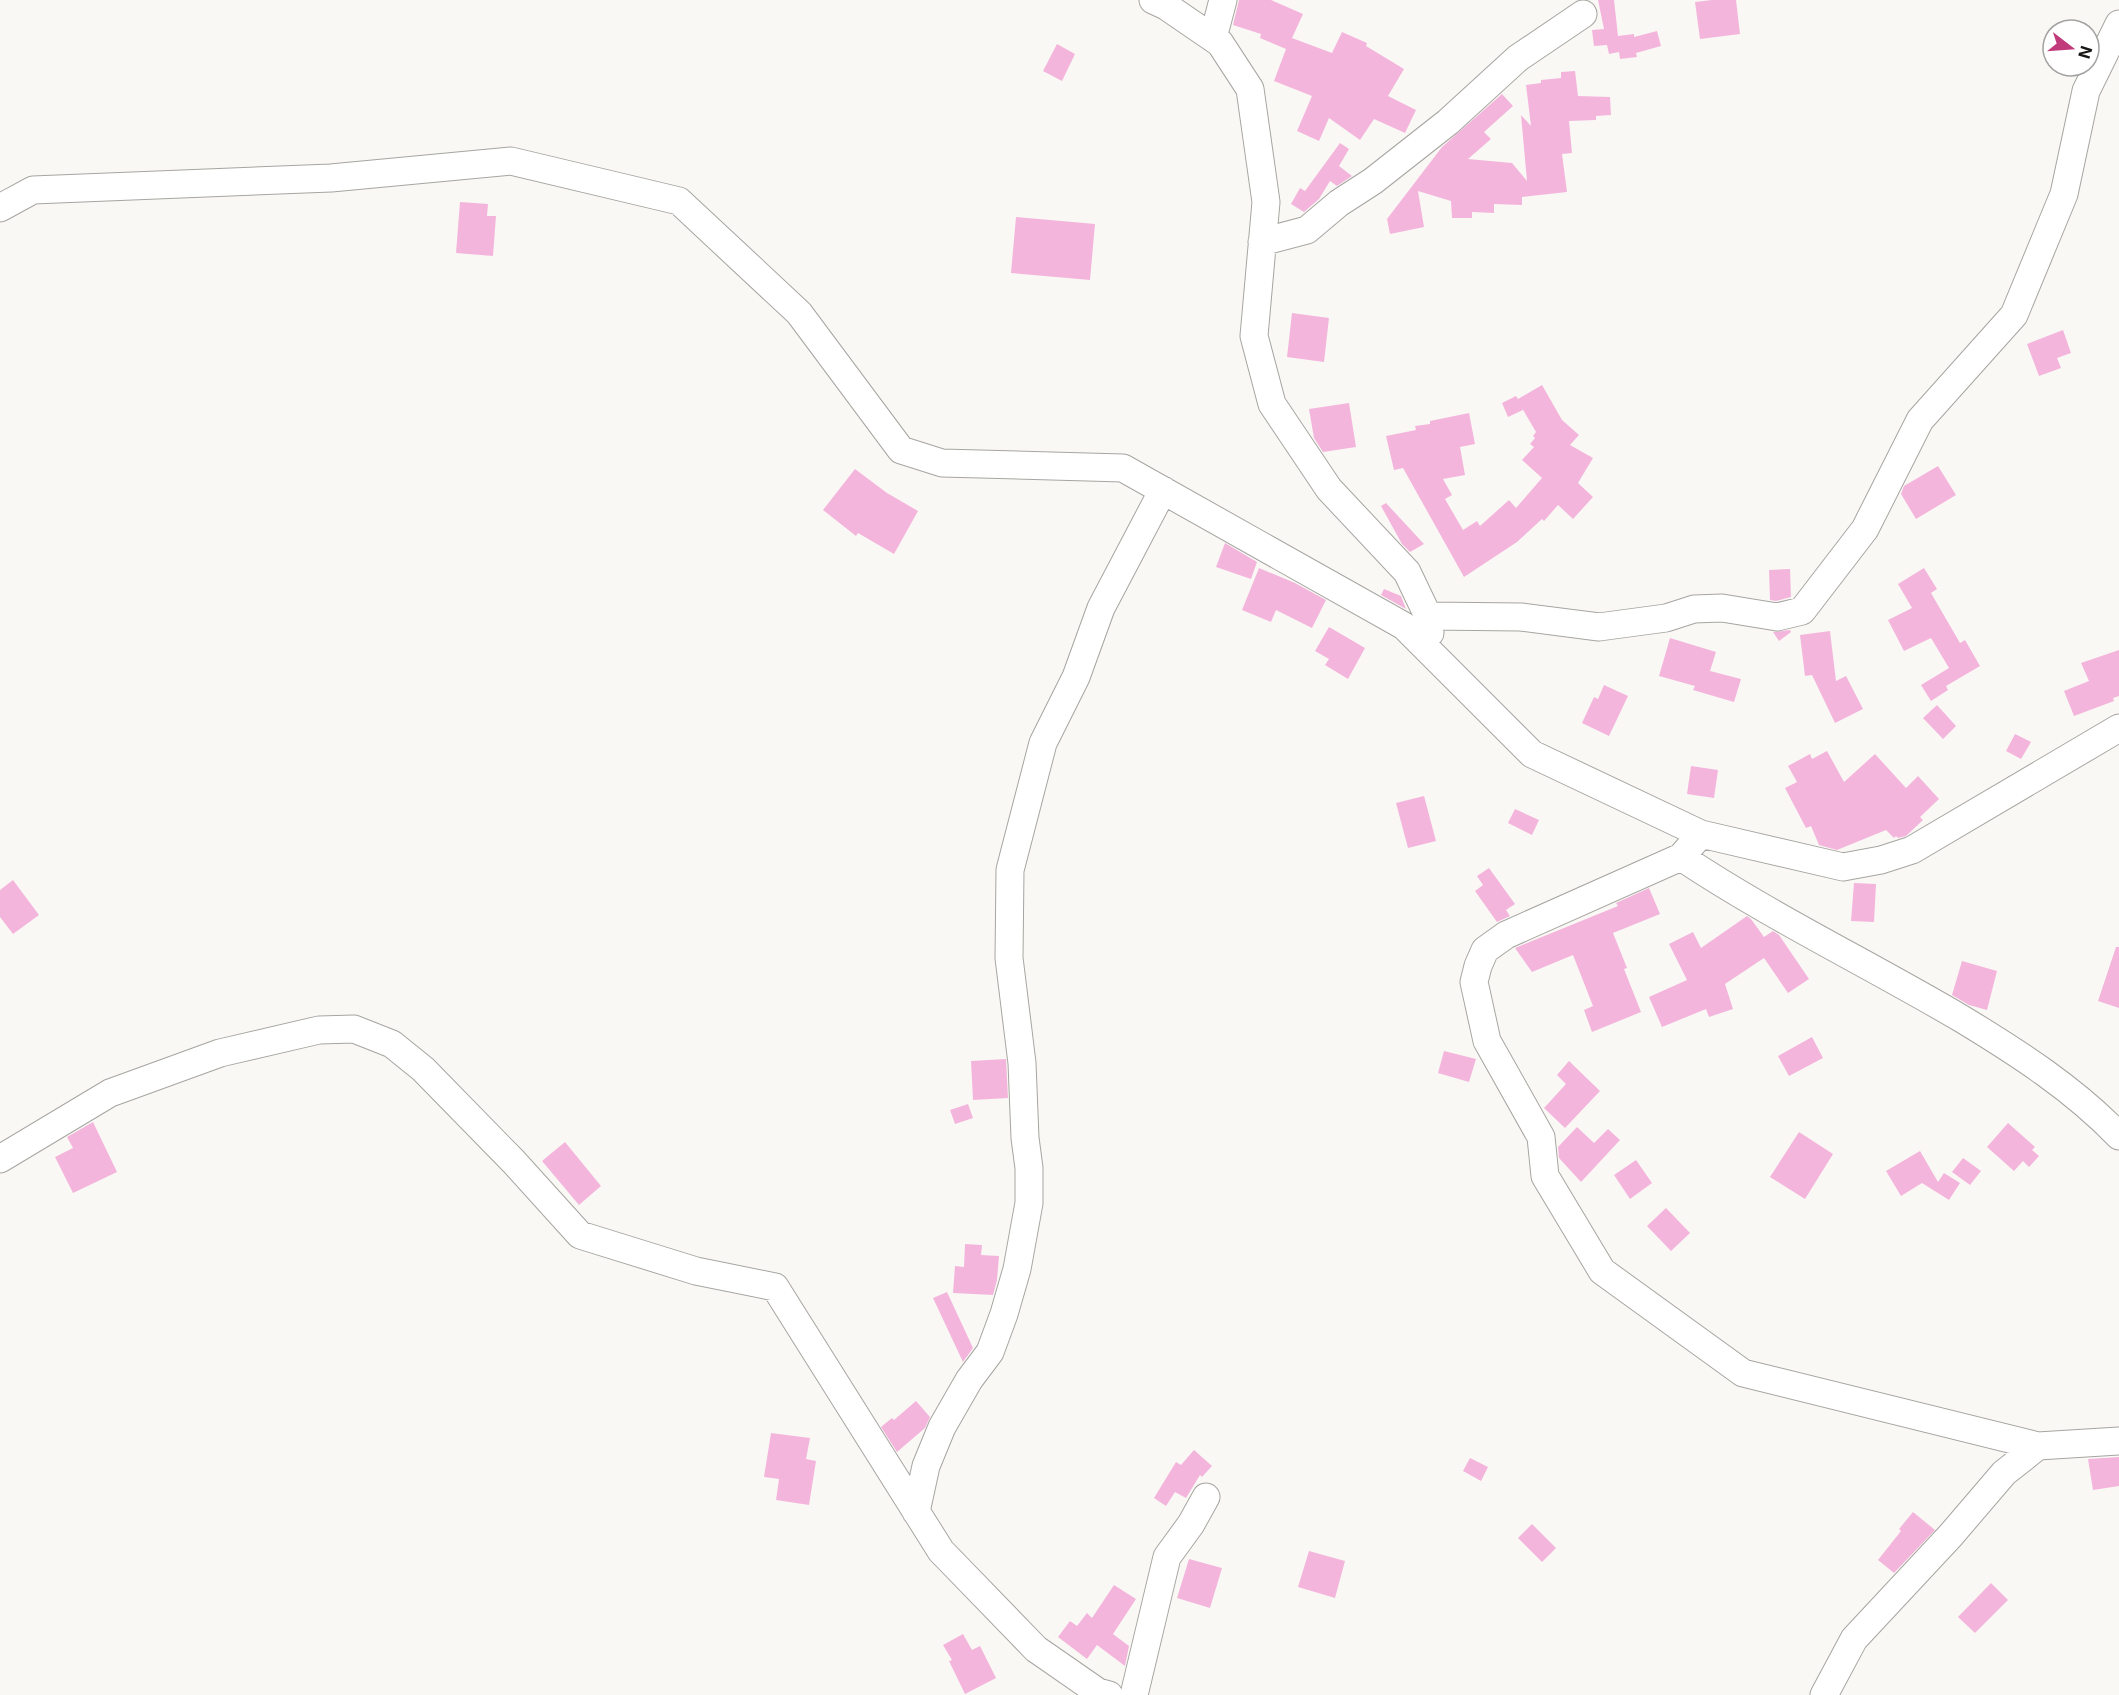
<svg xmlns="http://www.w3.org/2000/svg" width="2119" height="1695" viewBox="0 0 2119 1695" font-family="Inter,sans-serif">
<rect width="100%" height="100%" fill="#faf8f4"/>
<path fill="#f4b5dd" d="M1239,0H1271L1303,14L1292,38L1332,53L1342,32L1367,43L1366,46L1404,69L1388,96L1416,110L1405,133L1374,119L1360,140L1329,118L1319,141L1297,131L1312,96L1274,81L1286,49L1260,38L1261,34L1233,25Z
M1598,0H1614L1618,36L1634,34V37L1657,31L1661,46L1636,53L1637,57L1620,59L1619,52L1609,54L1607,45L1594,46L1592,30L1604,29Z
M1712,0H1736L1740,34L1700,39L1695,2Z
M1057,44L1075,54L1062,81L1043,71Z
M1575,71L1578,96L1610,97L1611,115L1596,116V120L1569,121L1572,153L1562,154L1567,192L1522,197V205L1494,204V213L1472,212V218H1452L1451,201L1418,191L1424,227L1390,234L1387,219L1442,147L1502,94L1513,106L1484,132L1491,139L1468,159L1512,163L1527,181L1521,115L1531,126L1526,85L1541,83V80L1561,78V72Z
M1340,143L1349,149L1339,166L1352,176L1337,186L1330,181L1319,199L1304,212L1291,204L1300,188L1305,191Z
M460,202L488,204L487,216H496L493,256L456,253Z
M1016,217L1095,224L1090,280L1011,273Z
M1292,313L1329,318L1324,362L1287,357Z
M2063,330L2071,353L2057,358L2061,368L2039,376L2027,344Z
M1542,385L1562,420L1579,435L1570,445L1593,458L1578,483L1593,497L1573,519L1558,505L1544,521L1542,519L1517,542L1464,577L1403,468L1394,470L1386,436L1416,430L1415,426L1430,424V421L1469,413L1475,444L1460,447L1465,475L1443,479L1452,495L1445,499L1463,530L1477,521L1480,526L1509,500L1516,508L1542,478L1522,460L1534,447L1530,444L1535,438L1533,436L1536,432L1522,408L1523,410L1508,417L1502,403L1516,396L1518,399Z
M1349,403L1356,447L1323,452L1314,438L1309,409Z
M1938,466L1956,495L1916,519L1901,494L1904,486Z
M855,469L887,493L918,511L894,554L858,533L856,536L823,510Z
M1386,503L1424,544L1410,552L1402,544L1381,506Z
M1225,543L1257,562L1251,579L1216,567Z
M1259,568L1295,583L1326,600L1312,628L1276,610L1271,622L1242,610Z
M1924,568L1937,589L1931,593L1960,643L1965,640L1980,666L1946,686L1948,690L1931,701L1921,685L1949,668L1931,638L1904,651L1888,620L1912,608L1898,584Z
M1790,569L1791,597L1776,601L1770,600L1769,570Z
M1384,589L1401,596L1406,609L1381,595Z
M1329,627L1365,648L1348,679L1325,665L1329,659L1315,651Z
M1790,630L1791,632L1779,641L1773,632Z
M1830,631L1836,681L1846,676L1863,709L1835,723L1812,675L1805,676L1800,635Z
M1670,638L1716,652L1710,671L1741,679L1734,702L1693,690L1695,686L1659,676Z
M2119,650V696L2113,698L2114,701L2074,716L2064,691L2089,681L2081,663Z
M1604,685L1628,696L1609,736L1582,723L1594,697L1598,699Z
M1937,705L1956,726L1943,739L1923,718Z
M2015,734L2031,742L2021,759L2006,751Z
M1827,751L1844,782L1875,754L1906,788L1918,776L1939,799L1920,817L1923,820L1906,836L1898,838L1896,836L1894,838L1886,830L1837,850L1819,845L1811,826L1806,828L1785,788L1797,782L1788,766L1810,754L1812,759Z
M1691,766L1718,770L1714,798L1687,794Z
M1424,796L1436,841L1408,848L1396,803Z
M1515,809L1539,820L1532,835L1508,823Z
M1489,868L1515,904L1506,910L1510,916L1497,922L1475,891L1483,885L1477,876Z
M13,880L39,915L13,934L0,917V890Z
M1854,883L1876,884L1874,922L1851,921Z
M1649,888L1660,914L1613,933L1627,968L1624,969L1641,1012L1592,1032L1584,1010L1593,1006L1573,955L1532,972L1515,948L1618,906L1616,903Z
M1747,916L1751,919L1764,937L1773,931L1779,935L1809,979L1788,993L1764,958L1725,984L1733,1009L1709,1017L1706,1009L1662,1027L1649,997L1687,980L1669,944L1693,932L1701,948Z
M2116,947H2119V1008L2098,1001Z
M1962,961L1997,971L1987,1010L1969,1005L1952,995Z
M1812,1037L1823,1058L1789,1076L1778,1056Z
M1444,1051L1476,1059L1469,1082L1438,1073Z
M1006,1059L1008,1098L973,1100L971,1061Z
M1569,1061L1600,1091L1565,1128L1544,1108L1566,1084L1557,1075Z
M968,1104L973,1118L955,1124L950,1110Z
M93,1122L117,1172L73,1193L55,1157L73,1148L67,1137Z
M2008,1123L2035,1147L2032,1150L2039,1156L2029,1167L2023,1161L2014,1171L1987,1147Z
M1577,1127L1594,1143L1608,1129L1620,1140L1581,1182L1559,1158L1558,1147Z
M1799,1132L1833,1154L1805,1199L1770,1177Z
M565,1142L601,1186L579,1205L542,1161Z
M1920,1151L1938,1182L1944,1173L1960,1183L1949,1200L1922,1183L1901,1196L1886,1171Z
M1963,1158L1981,1171L1970,1185L1952,1172Z
M1636,1160L1652,1183L1630,1199L1614,1175Z
M1666,1208L1690,1233L1671,1251L1647,1226Z
M965,1244L982,1245L981,1255L999,1256L997,1280L993,1295L953,1293L955,1266L964,1267Z
M947,1292L973,1348L963,1362L933,1298Z
M916,1401L930,1417L925,1428L897,1452L881,1427L892,1418L894,1420Z
M771,1433L810,1438L806,1459L816,1461L809,1505L776,1500L779,1479L764,1477Z
M1194,1450L1212,1466L1202,1477L1200,1475L1186,1498L1175,1492L1166,1506L1154,1498L1176,1462L1181,1465Z
M2119,1457V1486L2093,1490L2088,1459Z
M1470,1458L1488,1467L1481,1481L1463,1471Z
M1913,1512L1935,1530L1894,1573L1878,1560L1901,1531L1899,1529Z
M1532,1524L1556,1548L1542,1562L1518,1538Z
M1309,1551L1345,1561L1335,1598L1298,1587Z
M1189,1559L1222,1568L1210,1608L1177,1598Z
M1991,1583L2008,1600L1975,1633L1958,1617Z
M1114,1585L1136,1599L1113,1634L1129,1646L1125,1666L1097,1645L1087,1659L1058,1637L1070,1621L1077,1626L1087,1613L1092,1618Z
M963,1634L972,1650L980,1646L996,1678L965,1694L949,1661L952,1660L943,1645Z"/>
<g fill="none" stroke-linecap="round" stroke-linejoin="round">
<defs>
<path id="minor" d="M1153,0L1166,6L1220,43L1250,89L1266,202L1254,336L1272,404L1329,489L1407,572L1428,616L1430,633
M1213,38L1223,0
M0,208L33,190L331,178L511,161L679,201L799,313L901,450L942,463L1123,468L1404,626L1532,754L1701,834L1843,867L1881,860L1912,850L2119,728
M1262,242L1307,230L1339,203L1373,181L1448,122L1518,58L1583,14
M1428,616L1521,617L1599,627L1666,618L1694,609L1722,608L1777,617L1802,611L1865,529L1920,420L2014,315L2064,194L2086,91L2119,24
M1701,834L1681,857L1506,935L1485,950L1478,966L1474,982L1487,1041L1541,1137L1545,1176L1602,1271L1743,1373L2038,1446L2119,1441
M1681,857C1771,917 1869,964 1962,1019C2018,1053 2074,1089 2119,1136
M0,1159L110,1093L220,1053L319,1030L354,1029L392,1044L423,1069L514,1162L580,1235L696,1271L775,1287L941,1551L1036,1649L1098,1692L1109,1695
M916,1512L926,1466L942,1427L969,1380L990,1352L1004,1314L1017,1269L1029,1203V1168L1025,1138L1022,1063L1009,958L1010,870L1043,743L1076,677L1101,608L1163,490
M1134,1695L1167,1557L1191,1524L1206,1497
M1824,1695L1854,1639L1951,1535L2004,1473L2038,1446"/>
</defs>
<use href="#minor" stroke="#a6a5a1" stroke-width="29"/>
<use href="#minor" stroke="#fff" stroke-width="27"/>
</g>
<g transform="translate(2071 48) rotate(107)"><circle r="28" fill="#ffffff" stroke="#a2a2a1" stroke-width="1.5"/>
<path d="M0-4.5L10 22L0 15L-10 22Z" fill="#c13b7b"/>
<text y="-9" font-size="16" font-weight="bold" text-anchor="middle" fill="#171615">N</text>
</g>
</svg>
